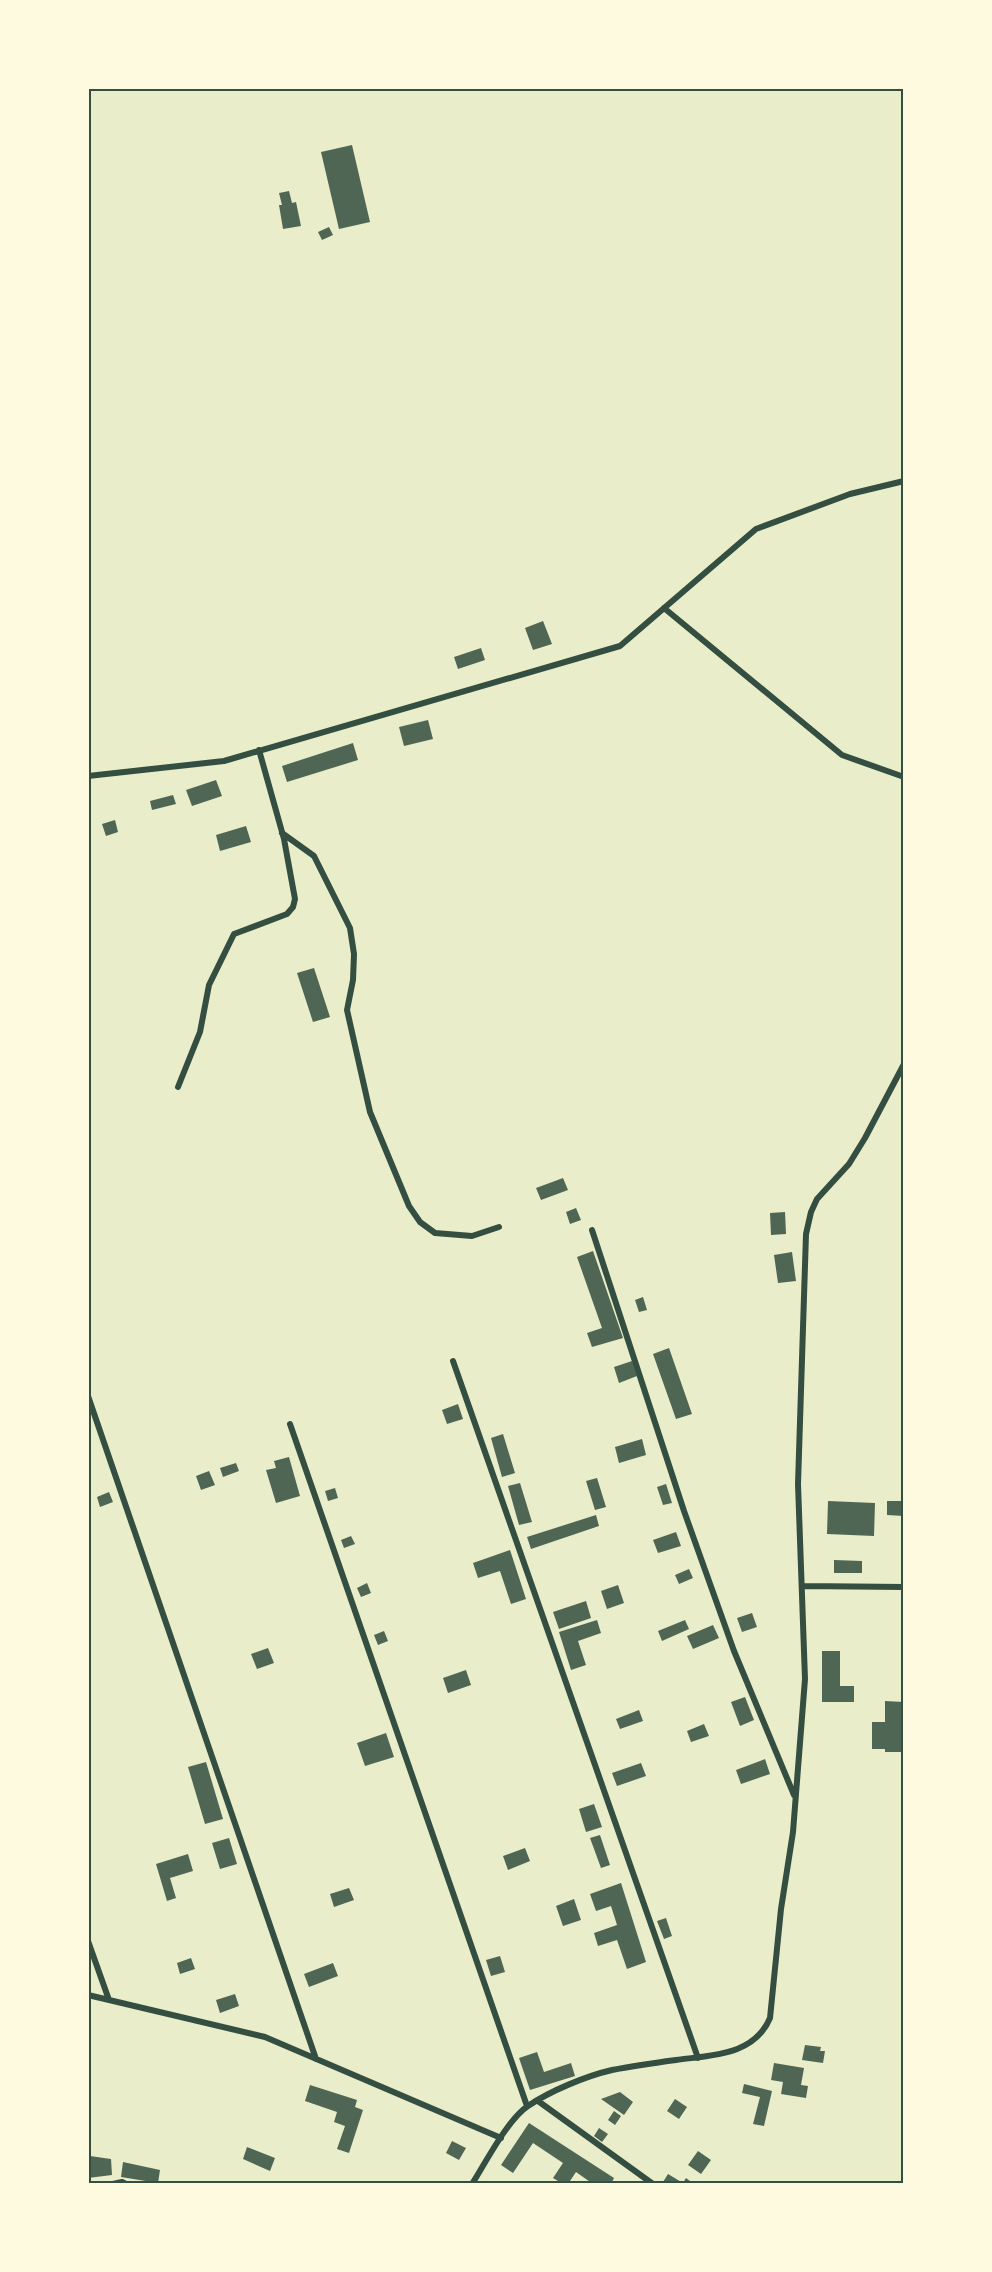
<svg xmlns="http://www.w3.org/2000/svg" width="992" height="2272" viewBox="0 0 992 2272" font-family="'Varela Round',sans-serif">
<rect width="100%" height="100%" fill="#e9edc9"/>
<path fill="#4f6655" d="M352,145L370,222L339,229L321,152Z
M289,191L292,203L296,202L301,226L283,229L279,205H282L279,193Z
M329,227L333,235L322,240L318,232Z
M543,621L552,644L533,650L525,628Z
M481,648L485,660L458,669L454,657Z
M428,720L433,739L404,746L399,727Z
M353,743L358,760L287,782L282,766Z
M216,780L222,796L192,806L186,790Z
M173,795L176,804L152,810L150,801Z
M115,820L118,832L106,836L102,824Z
M246,826L251,842L220,851L216,835Z
M314,968L330,1017L313,1022L297,973Z
M563,1178L568,1190L541,1200L536,1188Z
M576,1208L581,1220L570,1224L566,1212Z
M785,1212L786,1234L771,1235L770,1213Z
M593,1251L623,1338L592,1347L587,1333L602,1328L577,1257Z
M792,1252L796,1281L778,1283L774,1255Z
M643,1297L647,1310L639,1312L635,1300Z
M669,1348L692,1414L676,1419L653,1354Z
M632,1361L637,1376L619,1383L614,1367Z
M458,1404L463,1419L447,1424L442,1410Z
M503,1434L515,1473L502,1477L491,1438Z
M642,1439L646,1455L619,1463L615,1447Z
M289,1457L300,1496L276,1503L266,1470L276,1468L274,1461Z
M236,1463L239,1471L223,1477L220,1468Z
M209,1471L215,1485L201,1490L196,1476Z
M597,1478L606,1507L595,1510L586,1481Z
M520,1483L532,1522L519,1525L508,1486Z
M666,1484L672,1503L663,1505L657,1487Z
M335,1488L338,1498L328,1501L325,1491Z
M109,1492L113,1502L100,1507L97,1497Z
M828,1501L875,1503L874,1536L827,1534Z
M887,1501H904V1516L887,1515Z
M596,1515L599,1526L531,1549L527,1537Z
M676,1532L681,1546L658,1553L653,1540Z
M351,1536L355,1544L344,1548L341,1540Z
M510,1550L526,1599L511,1604L500,1571L478,1578L473,1563Z
M834,1560L862,1561V1573H834Z
M689,1569L693,1578L679,1584L675,1575Z
M367,1583L371,1593L361,1597L357,1588Z
M618,1585L624,1603L607,1609L601,1591Z
M586,1601L591,1618L559,1629L553,1612Z
M752,1613L757,1627L742,1632L737,1618Z
M597,1620L601,1633L578,1641L586,1665L571,1670L559,1632Z
M685,1620L689,1629L662,1641L658,1631Z
M713,1625L719,1638L693,1649L687,1636Z
M384,1631L388,1641L378,1645L374,1635Z
M268,1648L274,1663L257,1669L251,1654Z
M822,1651H840V1686H854V1702H822Z
M466,1670L471,1685L448,1693L443,1678Z
M745,1697L754,1720L740,1726L731,1702Z
M885,1701L904,1702V1752H885V1749H872V1722H885Z
M639,1710L643,1721L620,1729L616,1719Z
M704,1724L709,1736L691,1742L687,1731Z
M386,1733L394,1757L365,1766L357,1743Z
M765,1759L770,1774L741,1784L736,1770Z
M206,1762L223,1819L205,1824L188,1767Z
M641,1763L646,1776L617,1786L612,1773Z
M594,1804L602,1827L586,1832L579,1809Z
M600,1835L610,1865L601,1868L590,1838Z
M229,1838L237,1864L220,1869L212,1843Z
M525,1848L530,1861L508,1870L503,1856Z
M188,1854L193,1871L170,1878L176,1898L167,1901L156,1864Z
M621,1883L646,1962L627,1969L617,1940L598,1946L594,1933L617,1925L611,1906L596,1911L590,1894Z
M349,1888L354,1900L334,1907L330,1894Z
M574,1899L581,1920L563,1926L556,1906Z
M666,1918L672,1936L664,1939L657,1921Z
M500,1956L505,1972L491,1976L486,1960Z
M191,1958L195,1969L180,1974L177,1963Z
M333,1963L338,1976L309,1987L304,1974Z
M235,1994L239,2006L220,2013L216,2000Z
M805,2045L821,2047L820,2051H825L823,2063L802,2060Z
M537,2052L544,2072L571,2063L575,2076L530,2090L519,2058Z
M774,2063L804,2068L801,2085L808,2086L806,2098L781,2094L783,2082L771,2080Z
M744,2084L772,2091L764,2126L753,2124L760,2097L742,2093Z
M310,2085L357,2100L355,2107L363,2110L349,2153L337,2149L345,2126L334,2122L337,2112L305,2101Z
M620,2092L633,2102L624,2115L601,2099Z
M675,2099L687,2107L679,2119L667,2111Z
M614,2111L621,2116L615,2125L608,2120Z
M529,2123L614,2178L611,2184H593L576,2172L568,2184H563L553,2178L563,2163L533,2143L513,2173L501,2165Z
M599,2128L608,2134L602,2142L594,2136Z
M452,2141L466,2148L459,2160L446,2153Z
M247,2147L275,2158L270,2171L243,2159Z
M698,2151L711,2160L701,2174L688,2165Z
M90,2156L111,2159L112,2175L88,2178Z
M123,2162L160,2170L158,2183L121,2177Z
M668,2174L683,2183L686,2178L694,2184H666L663,2182Z"/>
<g fill="none" stroke-linecap="round" stroke-linejoin="round">
<path stroke="#344e41" stroke-width="6" d="M664,608L842,755L904,777
M88,776L224,761L620,646L756,529L850,494L904,481
M282,833L314,856L350,928L354,954L353,980L347,1010L370,1112L409,1206L420,1222L435,1233L472,1236L499,1227
M178,1087L200,1032L209,985L234,934L287,914L293,907L295,899L284,839L259,750
M592,1230L684,1511L734,1651L794,1795
M453,1361L698,2058
M88,1396L316,2059
M290,1424L527,2106
M802,1586L904,1587
M88,1941L109,2000
M88,1995L265,2037L501,2138
M538,2101L653,2184
M113,2184L122,2182L126,2184
M472,2184C486,2162 508,2119 528,2106C550,2091 586,2076 612,2070C633,2066 654,2063 676,2060C711,2055 754,2056 770,2018L781,1909L793,1832L805,1679L798,1484L806,1234L811,1212L817,1199L849,1164L865,1138L904,1064"/>
</g>
<rect width="992" height="2272" fill="none" stroke="#fefae0" stroke-width="180"/>
<rect x="90" y="90" width="812" height="2092" fill="none" stroke="#344e41" stroke-width="2"/>
</svg>
